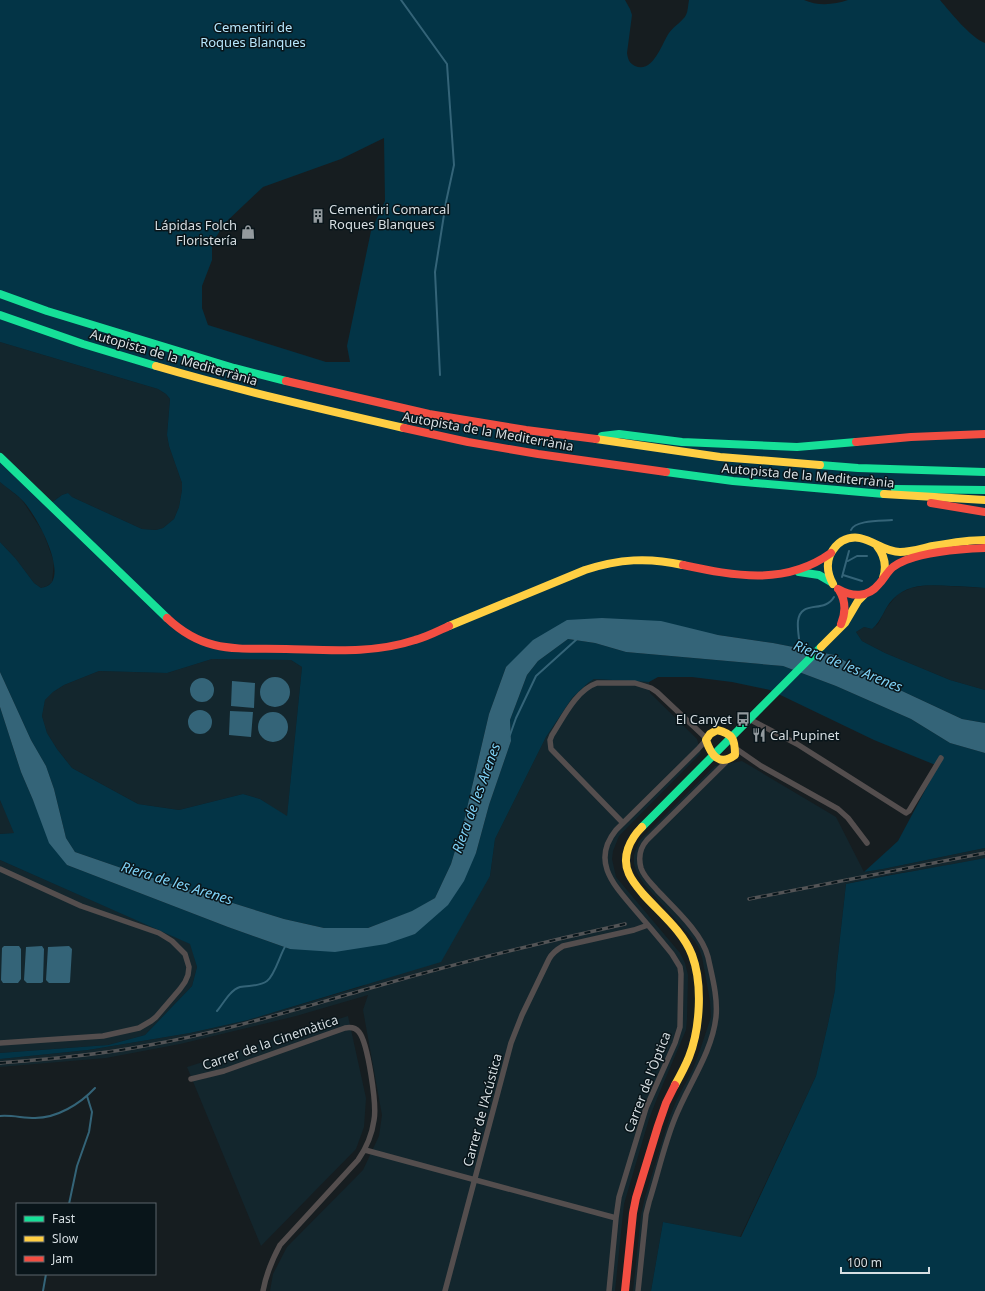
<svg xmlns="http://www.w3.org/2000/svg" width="985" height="1291" viewBox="0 0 985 1291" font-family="'Noto Sans',sans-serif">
<rect width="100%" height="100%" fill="#161d20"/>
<path fill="#13262d" d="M0,342L158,389L166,394L170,399L167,435L169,446L182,483V490L179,507L174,519L163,528L156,530L142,529L72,497L68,493L62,495L51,503L0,453Z
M0,482L20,498L24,503L43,532L54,562L52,582L47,586L41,588L34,583L16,559L0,542Z
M928,585L985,588V690L950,680L885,653L862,641L856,632L864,627L872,629L878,624L887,607L898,594L911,588Z
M212,659L291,660L302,667L287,817L260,799L243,794L179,810L138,804L72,768L57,749L47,733L42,716L45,700L53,692L64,685L99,671L167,673Z
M594,679L649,682L650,693L697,739L701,753L619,836L613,851L612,859L616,877L680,953L685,963L688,975L687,1019L686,1030L658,1096L649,1119L624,1204L615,1291H270L273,1274L287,1247L363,1170L379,1136L382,1115L363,1010L368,995L296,1016L180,1044L106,1058L0,1067V1059L88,1050L190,1033L248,1020L363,986L490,876L495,839L546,737L572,698L588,683Z
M742,761L836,817L864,872L883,869L985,848V858L944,866L889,875L846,884L836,973L835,990L828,1024L816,1076L740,1237L663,1222L651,1291H633L641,1215L645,1197L670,1116L677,1099L693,1069L700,1050L711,1017L710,1001L702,957L699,948L694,940L644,884L637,873L634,864V855L639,841L715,766Z
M0,800L15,833L0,834Z
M0,860L191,944L197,967L192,986L145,1035L108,1045L0,1053Z
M348,1016L366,1098L364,1127L356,1149L261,1246L187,1067Z"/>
<path fill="#033446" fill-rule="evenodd" d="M0,0H625L630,9L632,15L627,53C628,59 629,63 635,66C653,74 662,43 669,33C674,26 683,21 686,15C688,11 688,5 689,0H804C817,6 834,5 848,0H940C950,12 971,38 985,43V588C974,587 962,586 951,586C930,585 909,583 893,599C884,608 882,621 872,629L864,627L856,632L862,641L885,653L950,680L985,690V723L962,719L887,684L834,655L773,643L602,618L506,667L489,714L464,821L451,864L435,898L413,911L368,928H324L284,919L133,872L75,852L66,838L54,789L46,766L31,740L0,672V542L16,559L34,583L41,588C45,587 49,586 52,582C63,564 36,516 24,502C17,494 8,489 0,482V453L51,503L62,495L68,493L72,497L142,529L156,530L163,528L174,519L179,507L182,490V483L169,446L167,435L170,399L166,394L158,389L0,342ZM384,138L385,201L371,231L347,346L350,362H326L208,325L202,308V286L212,260V243L226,222L263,187L341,159ZM212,659L291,660L302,667L287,816L260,799L243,794L179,810L138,804L72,768L57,749L47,733L42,716L45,700L53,692L64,685L99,671L167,673Z
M568,639L595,643L626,652L783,666L836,686L911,719L950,743L985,753V848L883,869L864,872L898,841L938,766L874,740L770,690L732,682L692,677H658L649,682L594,679L588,683L572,698L546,737L495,839L490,876L441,962L248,1020L190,1033L88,1050L0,1059V1053L108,1045L145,1035L192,986L197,967L190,944L0,860V834L14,833L0,800V707L21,772L33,800L67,865L228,927L290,949L415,934L476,853L489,805L511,741L510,720L527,675L538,661Z
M985,858V1291H651L663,1222L741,1237L816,1076L828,1024L835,990L836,973L846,884C892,874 939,867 985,858Z"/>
<path fill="#346478" d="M602,618L661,621L718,635L773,643L834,655L887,684L962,719L985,723V753L950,743L911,719L836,686L783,666L626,652L595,643L568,639L538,661L527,675L510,720L511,741L489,805L476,853L464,881L448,905L415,934L386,944L335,952L290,949L228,927L67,865L49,843L33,800L21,772L0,707V672L31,740L46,766L54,789L66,838L75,852L133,872L284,919L324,928H368L412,911L435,898L451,864L464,821L489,714L506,667L533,640L567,620Z
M260 692a15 15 0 1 1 30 0a15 15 0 1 1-30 0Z
M190 690a12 12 0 1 1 24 0a12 12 0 1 1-24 0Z
M232,681L255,683L254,708L231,706Z
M188 722a12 12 0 1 1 24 0a12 12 0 1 1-24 0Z
M230,711L253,712L251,737L229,735Z
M258 727a15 15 0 1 1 30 0a15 15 0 1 1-30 0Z
M4,946H19L21,949V979L18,983H3L1,980L2,948Z
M42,946L44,949L43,982L41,983H27L24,980L26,947Z
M69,946L72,949L70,982L69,983H49L46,980L48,947Z"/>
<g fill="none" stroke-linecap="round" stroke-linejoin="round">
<path stroke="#346478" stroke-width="2" d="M401,0L447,64L454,165L446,202L435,272L440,375
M851,530C855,520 881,521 892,520
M848,561L857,556H867
M843,575L862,581
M842,577L849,551
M800,650C800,641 797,630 798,621C801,599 824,614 834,597
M510,735L516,718L536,676L577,639
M217,1011C223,1004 230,990 240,987C249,985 259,987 267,981C275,975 280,954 286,945
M0,1116C12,1115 23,1118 35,1118C57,1118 80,1104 95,1088
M69,1204L77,1166L89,1132L92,1112L87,1096
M43,1291L46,1274"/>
<path stroke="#544e4e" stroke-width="5.5" d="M749,719L797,744L906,813L909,811L941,758
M735,748L761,766L838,809L848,818L867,843
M623,823L551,749L550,740L552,735C563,718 576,690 597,683H635L651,688L657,692L707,739
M0,869L81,906L159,933L172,941L185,954L189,967L188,975L185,982L180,989L156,1017L151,1021L139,1028L103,1036L0,1043
M191,1079L224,1071L345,1028C350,1027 355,1027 359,1032C368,1043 377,1105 374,1120C372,1135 367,1147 358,1160L280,1245C272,1260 266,1274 263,1291
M365,1150L616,1218
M445,1291L511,1043L522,1015L549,959C552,953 556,950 563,946L634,930L648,925
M609,1291L616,1218L619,1197L646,1108L675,1043L680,1027L681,974L680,967L672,954C660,939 648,925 636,911C615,886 590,862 616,830L698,749L706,740
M638,1291L646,1214L649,1202C658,1174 664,1145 675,1118C688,1085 712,1053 716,1017C718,997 712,976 708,957C702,933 674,908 657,890C651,883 644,877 641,868C638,857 640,848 647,840L729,759"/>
<path stroke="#16e098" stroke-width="8" d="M0,294L47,311L234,368L286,381
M0,315L83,344L156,366
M602,436L619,434L682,442L797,447L856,442
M0,457L167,618
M820,465L858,468L985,472
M666,472L733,481L884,494
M895,489L985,490
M799,572L819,575L831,582
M642,827L821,647"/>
<path stroke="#ffcf43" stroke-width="8" d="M156,366C238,390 321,409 404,428
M596,439L720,457L820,465
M884,494L985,500
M877,546C885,556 887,566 883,578
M833,584C828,575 826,565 830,555C833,549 837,544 842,541C864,529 879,552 900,552C911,552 923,548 933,546C950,543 968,540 985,540
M449,626L585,570C619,559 648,557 683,565
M821,647L845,623L858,601L864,595
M717,730C733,734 735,739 735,755C719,767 711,755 706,740L710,734Z
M642,827C630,839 621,857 629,874C632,881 638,888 643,894C660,913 683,931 692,955C703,984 700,1029 689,1057C685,1067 680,1076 675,1085"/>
<path stroke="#f24e42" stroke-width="8" d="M286,381L429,414L526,430L596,439
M404,428L468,442L538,454L666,472
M856,442L911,437L985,434
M931,503L985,512
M683,565C735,576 785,586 831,553
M838,589C852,597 868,598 879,584C884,579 887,572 893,567C897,564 901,562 906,560C930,551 959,549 985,548
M839,590C846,601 846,612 841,624
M167,618C205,654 237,648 286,649C329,650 373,654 415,640C427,637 438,631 449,626
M625,1291L633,1213L636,1198L658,1126L666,1103L675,1085"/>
<defs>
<path id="rail" d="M749,899L985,853
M0,1063C48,1059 97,1055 144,1046C225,1032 303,1007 381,985C462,962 543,942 625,924"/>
</defs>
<use href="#rail" stroke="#535456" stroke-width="3.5"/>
<use href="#rail" stroke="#09151a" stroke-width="2" stroke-dasharray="6" stroke-linecap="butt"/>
</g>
<defs>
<symbol id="building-bare" viewBox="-9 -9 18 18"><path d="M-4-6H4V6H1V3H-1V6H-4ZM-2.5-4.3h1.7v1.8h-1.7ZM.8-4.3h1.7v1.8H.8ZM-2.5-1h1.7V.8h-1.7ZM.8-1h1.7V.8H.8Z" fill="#939a9e" stroke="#09151a" stroke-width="2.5" paint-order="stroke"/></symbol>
<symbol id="shop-bare" viewBox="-9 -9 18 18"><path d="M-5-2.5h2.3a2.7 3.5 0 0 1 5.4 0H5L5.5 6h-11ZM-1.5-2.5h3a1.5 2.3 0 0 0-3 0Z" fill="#939a9e" stroke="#09151a" stroke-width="2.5" paint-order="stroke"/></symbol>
<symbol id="bus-bare" viewBox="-9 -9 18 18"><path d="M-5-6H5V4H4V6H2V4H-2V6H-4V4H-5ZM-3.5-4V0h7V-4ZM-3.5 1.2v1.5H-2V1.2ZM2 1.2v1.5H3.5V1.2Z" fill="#939a9e" stroke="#09151a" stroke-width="2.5" paint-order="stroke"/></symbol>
<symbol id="restaurant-bare" viewBox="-9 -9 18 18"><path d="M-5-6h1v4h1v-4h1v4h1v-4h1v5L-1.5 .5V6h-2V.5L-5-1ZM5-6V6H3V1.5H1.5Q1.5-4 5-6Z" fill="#939a9e" stroke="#09151a" stroke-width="2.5" paint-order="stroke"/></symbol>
</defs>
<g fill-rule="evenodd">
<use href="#building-bare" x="308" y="206" width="20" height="20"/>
<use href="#shop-bare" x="238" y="222" width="20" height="20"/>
<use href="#bus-bare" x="733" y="709" width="20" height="20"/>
<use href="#restaurant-bare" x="749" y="725" width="20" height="20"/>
</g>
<g text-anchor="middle" stroke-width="3" stroke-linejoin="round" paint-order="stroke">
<g font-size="13" fill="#b7e6fc" stroke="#09151a">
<text x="253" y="32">Cementiri de<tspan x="253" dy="15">Roques Blanques</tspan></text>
</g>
<g font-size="13" fill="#d6dee2" stroke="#09151a" text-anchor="start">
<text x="329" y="214">Cementiri Comarcal<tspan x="329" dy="15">Roques Blanques</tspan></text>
<text x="237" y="230" text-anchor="end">Lápidas Folch<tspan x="237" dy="15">Floristería</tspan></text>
<text x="732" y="724" text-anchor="end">El Canyet</text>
<text x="770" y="740">Cal Pupinet</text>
</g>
<g font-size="13" fill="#d6dee2" stroke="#09151a">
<text transform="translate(174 357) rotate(16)" y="5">Autopista de la Mediterrània</text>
<text transform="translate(488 431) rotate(10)" y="5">Autopista de la Mediterrània</text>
<text transform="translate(808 475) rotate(5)" y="5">Autopista de la Mediterrània</text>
<text transform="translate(270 1042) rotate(-19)" y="5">Carrer de la Cinemàtica</text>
<text transform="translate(647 1082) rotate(-69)" y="5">Carrer de l'Òptica</text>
<text transform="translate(482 1110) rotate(-75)" y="5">Carrer de l'Acústica</text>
</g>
<g font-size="14" font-style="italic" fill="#7ed1f5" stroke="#09151a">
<text transform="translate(848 666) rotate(22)" y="5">Riera de les Arenes</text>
<text transform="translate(476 798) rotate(-70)" y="5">Riera de les Arenes</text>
<text transform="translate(177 883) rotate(17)" y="5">Riera de les Arenes</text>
</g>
</g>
<rect x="16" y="1203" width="140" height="72" fill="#09151a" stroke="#5b656a"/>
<rect x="24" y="1216" width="20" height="6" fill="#16e098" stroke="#5b656a"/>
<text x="52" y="1223" font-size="12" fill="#d6dee2">Fast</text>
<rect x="24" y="1236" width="20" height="6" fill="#ffcf43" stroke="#5b656a"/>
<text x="52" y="1243" font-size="12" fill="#d6dee2">Slow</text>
<rect x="24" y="1256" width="20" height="6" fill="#f24e42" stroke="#5b656a"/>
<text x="52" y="1263" font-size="12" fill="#d6dee2">Jam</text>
<path d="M841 1267v6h88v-6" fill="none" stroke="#d6dee2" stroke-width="2"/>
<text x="847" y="1267" font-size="12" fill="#d6dee2" stroke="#09151a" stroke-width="3" paint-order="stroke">100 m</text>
</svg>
